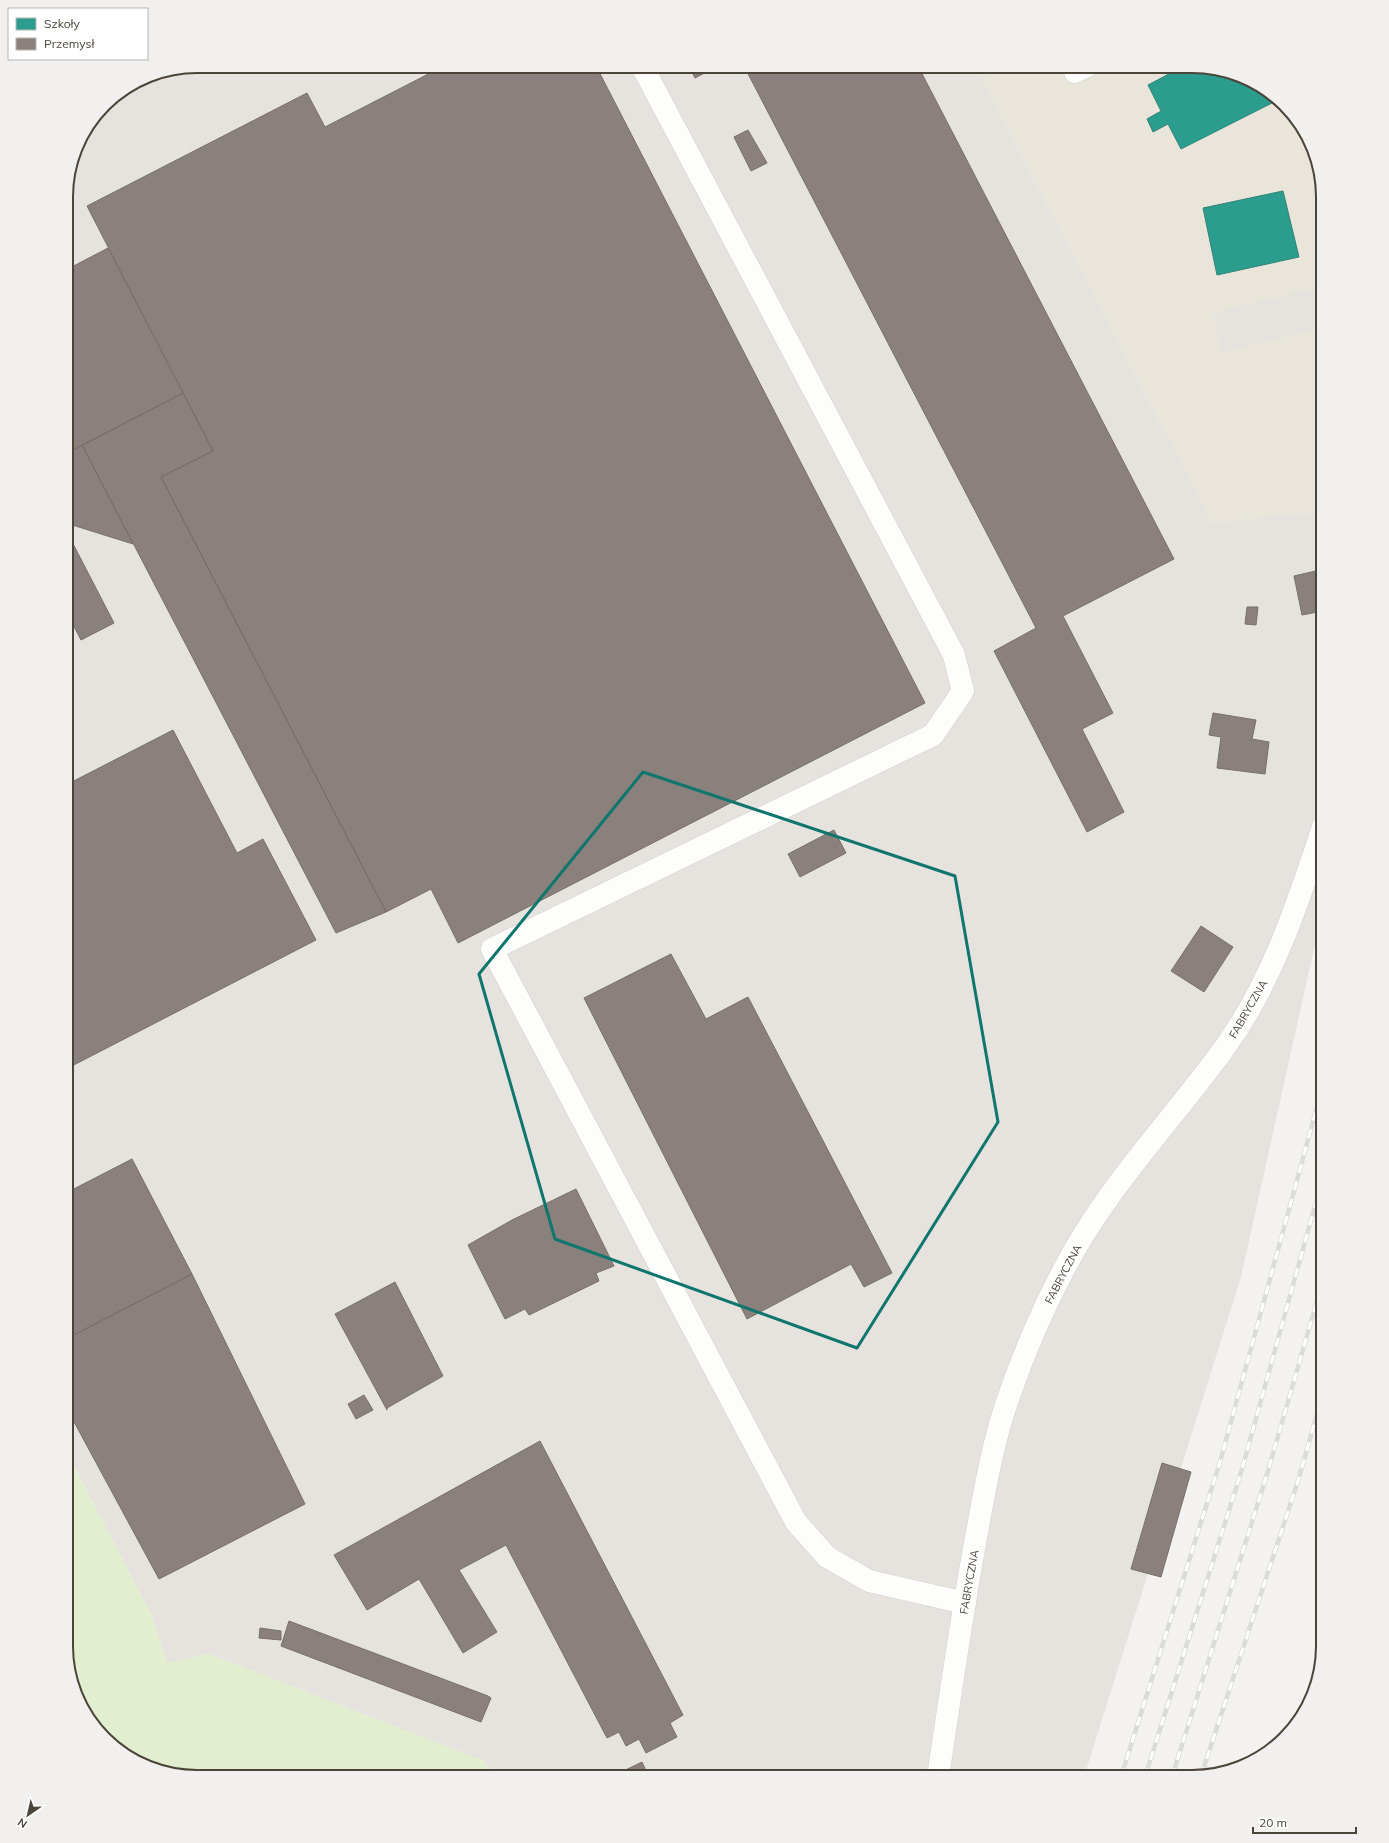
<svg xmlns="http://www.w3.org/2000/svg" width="1389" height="1843" viewBox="0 0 1389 1843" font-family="Mulish,sans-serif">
<rect width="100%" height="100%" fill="#f4f2ee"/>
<path fill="#e7e4dc" d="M976,66H1014L984,81Z"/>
<path fill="#e6e2de" d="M197,66H976L1212,522L1323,511V908L1241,1277L1084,1777H493L484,1761L209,1654L167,1664L152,1616L66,1451V188L79,139L111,99L147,76Z"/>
<path fill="#eae5da" d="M1014,66H1200L1257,83L1301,125L1318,163L1323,197V511L1212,522L984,81Z"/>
<path fill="#e1eecf" d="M66,1451L152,1616L167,1663L209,1654L484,1761L493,1777H197L132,1760L88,1718L71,1680L66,1646Z"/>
<path fill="#e6e3df" d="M1322,287L1323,328L1222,352L1213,313Z"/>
<path fill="#2a9d8f" stroke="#348275" d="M1184,66H1200L1257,83L1276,101L1181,149L1168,124L1153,132L1147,119L1161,111L1148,85Z
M1283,191L1299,257L1217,275L1203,208Z"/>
<path fill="#8a817c" stroke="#776f68" d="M444,66H596L925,703L458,943L431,889L386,912L161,477L213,451L87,206L307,93L325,127Z
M689,66H718L695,78Z
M744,66H918L1174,559L1063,616L1113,713L1082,729L1124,812L1087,832L994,651L1036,628Z
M748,130L767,163L751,171L734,137Z
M108,248L183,393L66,454V270Z
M183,393L213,451L161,477L386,912L336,933L82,445Z
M82,445L133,544L66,523V454Z
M70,538L114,623L81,640L66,611V540Z
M1320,570L1323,591V611L1302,615L1294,576Z
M1247,607H1258L1256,625L1245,624Z
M1213,713L1256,720L1252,739L1269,742L1265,774L1217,768L1221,737L1209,735Z
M173,730L237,853L263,839L316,940L66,1069V785Z
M834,830L846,853L800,877L788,854Z
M1201,926L1233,947L1204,992L1171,971Z
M671,954L706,1019L748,997L892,1273L864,1287L851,1264L747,1319L584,998Z
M132,1159L192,1274L66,1339V1193Z
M576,1189L614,1266L596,1273L599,1281L529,1315L525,1309L505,1319L468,1245L512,1220Z
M192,1274L305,1504L159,1579L66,1407V1339Z
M395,1282L443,1376L387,1408V1410L335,1314Z
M364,1395L373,1410L356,1419L348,1404Z
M540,1441L683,1715L670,1723L677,1737L646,1753L639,1739L626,1746L619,1732L607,1738L506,1545L459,1570L497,1632L463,1653L419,1579L367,1610L334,1555Z
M1162,1463L1191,1472L1161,1577L1131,1569Z
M289,1621L488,1696L491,1698L481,1722L281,1646Z
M260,1628L281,1631V1640L259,1638Z
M642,1762L649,1777H611Z"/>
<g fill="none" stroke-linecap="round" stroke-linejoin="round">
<defs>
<path id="minor" d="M642,66L954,655L963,691L933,735L492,949L796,1522L827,1557L869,1581L965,1603
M1075,72L1087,66
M938,1777C949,1703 960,1628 973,1554C983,1501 991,1447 1009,1396C1024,1353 1042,1311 1063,1271C1105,1189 1169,1124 1223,1050C1272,983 1297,905 1323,827"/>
</defs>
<use href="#minor" stroke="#d2d0cb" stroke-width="23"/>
<use href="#minor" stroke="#fdfdfc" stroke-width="22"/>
<defs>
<path id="rail" d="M1201,1776L1298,1481L1323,1393
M1121,1777L1220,1462L1323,1085
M1145,1777L1242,1469L1323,1177
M1172,1777L1268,1471L1323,1280"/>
</defs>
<use href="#rail" stroke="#dbdbda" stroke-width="4.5"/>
<use href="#rail" stroke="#fff" stroke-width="3" stroke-dasharray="9" stroke-linecap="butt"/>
</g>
<path fill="none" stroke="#0f766e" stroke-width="3" stroke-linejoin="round" d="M643,772L955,876L998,1122L857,1348L555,1239L479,974Z"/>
<g text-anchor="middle" stroke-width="4" stroke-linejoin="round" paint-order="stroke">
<g font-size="11" fill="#4b4439" stroke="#fff">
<text transform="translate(1248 1009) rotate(-60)" y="4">FABRYCZNA</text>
<text transform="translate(1063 1274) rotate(-62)" y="4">FABRYCZNA</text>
<text transform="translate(969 1582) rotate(-80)" y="4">FABRYCZNA</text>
</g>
</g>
<path d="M0 0H1389V1843H0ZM197 73H1192A124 124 0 0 1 1316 197V1646A124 124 0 0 1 1192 1770H197A124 124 0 0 1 73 1646V197A124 124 0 0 1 197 73Z" fill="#f1f0ef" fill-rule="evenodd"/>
<path fill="none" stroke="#4b4439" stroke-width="2" d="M197 73H1192A124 124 0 0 1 1316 197V1646A124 124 0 0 1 1192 1770H197A124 124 0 0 1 73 1646V197A124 124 0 0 1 197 73Z"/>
<rect x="8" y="8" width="140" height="52" fill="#ffffff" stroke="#b7b4b0"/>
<rect x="16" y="18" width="20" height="12" fill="#2a9d8f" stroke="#b7b4b0"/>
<text x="44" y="28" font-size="12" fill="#4b4439">Szkoły</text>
<rect x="16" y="38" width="20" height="12" fill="#8a817c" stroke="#b7b4b0"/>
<text x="44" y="48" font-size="12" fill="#4b4439">Przemysł</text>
<g transform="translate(28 1815) rotate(214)" stroke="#ffffff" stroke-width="3" paint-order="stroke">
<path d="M0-3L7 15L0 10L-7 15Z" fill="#4b4439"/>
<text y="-6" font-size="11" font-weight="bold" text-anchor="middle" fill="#4b4439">N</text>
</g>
<path d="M1253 1827v6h103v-6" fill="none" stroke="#4b4439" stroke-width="2"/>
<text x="1259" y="1827" font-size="12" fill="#4b4439" stroke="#ffffff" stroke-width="3" paint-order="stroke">20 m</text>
</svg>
